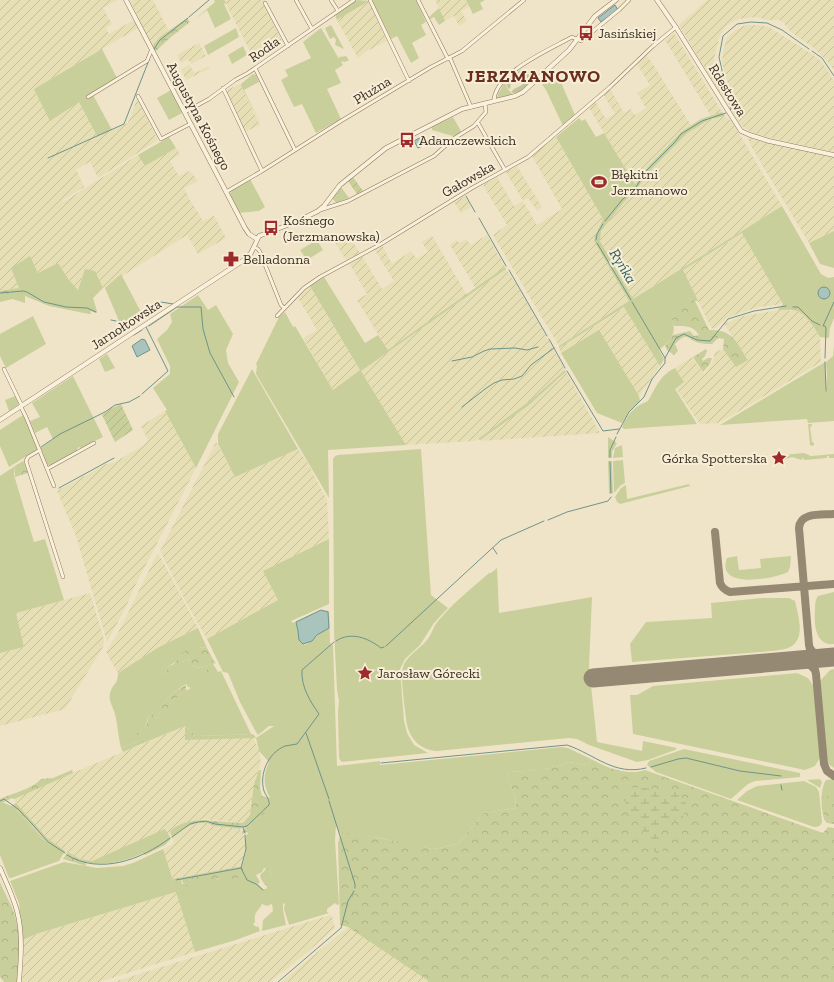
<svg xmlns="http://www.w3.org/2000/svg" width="834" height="982" viewBox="0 0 834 982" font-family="'Zilla Slab',serif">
<defs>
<pattern id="farmland-furrows" width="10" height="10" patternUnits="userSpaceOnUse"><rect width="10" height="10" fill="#e6deb5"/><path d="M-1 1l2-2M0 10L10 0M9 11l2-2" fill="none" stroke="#c6bf9b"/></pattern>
<pattern id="forest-crowns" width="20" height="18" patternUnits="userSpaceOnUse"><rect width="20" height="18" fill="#c9cf9b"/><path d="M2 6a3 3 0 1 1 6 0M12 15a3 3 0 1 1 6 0" fill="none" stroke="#aeb285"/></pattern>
<pattern id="wetland-marsh" width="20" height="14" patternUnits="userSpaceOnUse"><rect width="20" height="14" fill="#c9cf9b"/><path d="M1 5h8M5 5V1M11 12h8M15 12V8" fill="none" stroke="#aeb285"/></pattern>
<pattern id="cemetery-stones" width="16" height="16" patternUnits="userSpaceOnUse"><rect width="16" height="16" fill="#bfc49a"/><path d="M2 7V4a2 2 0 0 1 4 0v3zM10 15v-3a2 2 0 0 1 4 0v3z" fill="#9ca07d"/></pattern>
<pattern id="garden-furrows" width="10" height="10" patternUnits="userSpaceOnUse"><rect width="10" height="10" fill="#c9cf9b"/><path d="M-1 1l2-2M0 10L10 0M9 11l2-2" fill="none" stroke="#aeb285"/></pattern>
</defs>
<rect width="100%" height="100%" fill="#f0e4c8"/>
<path fill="url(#farmland-furrows)" d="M0,0H118L103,8L112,24L106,28L109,34L134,20L138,28L34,89L79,102L97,136L128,123L137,99L158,140L98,178L90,162L76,169L84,187L63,200V202L138,155L145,166L176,148L180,154L170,161L179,176L190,171L198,181L184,188L190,200L203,221L214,216L226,238L198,254L187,235L122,276L121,274L105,288H103L95,271L85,269L78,290L69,280L58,263L38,274L30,256L17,280L19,288L0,291Z
M130,0H153L169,31L160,37L152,46Z
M224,0H266L262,2L282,41L281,44L255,61Z
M435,0H466L469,7L461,11L467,21L459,26L454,16L445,21Z
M707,0H834V70L826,60L815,49L791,32L784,23L779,20H768L756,17L739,19L726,26L720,35L714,59L726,98H723L679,25Z
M369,1L387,41L365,52L358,58L337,20Z
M746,25H758L769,27L818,58L823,64L834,80V152L766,137L751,132L742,126L733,113L735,107L722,63L723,51L727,37L737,29Z
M674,33L722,112L711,116L665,40Z
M199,43L206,56L191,64L188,59L181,63L177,55Z
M647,55L691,125L680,132L647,168L641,178L635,184L589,108L595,101L606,119L615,114L603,94L610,89L624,113L631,109L635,115L646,108L637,93L650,85L637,64Z
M189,65L195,73L209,66L210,68L186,80L181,69Z
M240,84L260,125L247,131L243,129L225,91Z
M725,116L729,120H731L782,206L633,299L600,241L601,231L623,203L639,186L649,172L686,134L710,119Z
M554,137H556L603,219L595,236L594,241L629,301L559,346L493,235L507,225L483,185L497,177L514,206L523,201L506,172L517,166L542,207L537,211L528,198L523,201L537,225L562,209L532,156Z
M748,138H750L762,141L834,157V231L809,243L751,146Z
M465,196L471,207L461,213L454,202Z
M343,231L345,233L346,232L360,253L346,260L334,241L338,238L337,236Z
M743,233L783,304L759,307L740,313L727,318L716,328L712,329L682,270Z
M487,235L505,267L476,289L450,245L457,240L459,243L466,239L471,245Z
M432,236L467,295L388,350L357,300L367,294L349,263L362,256L382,289L394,281L374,249L382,245L392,264L411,251L417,259L428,252L422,242Z
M506,269L517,285L565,370L531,400L475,441L406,445L361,371Z
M310,286L360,370L333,390L303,338L317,330L298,298Z
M625,307L660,366L639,396L599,331L561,353L559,348Z
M778,310L797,311L801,313L812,324L820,337L821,362L731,416L718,423L700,424L676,388L684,382L675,368L692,357L704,374L712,364L715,352L724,349L736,367L748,359L724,324L743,316Z
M566,372L600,433L481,441L480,440L489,433L529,405Z
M165,411L196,468L134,588L126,607L107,642L76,536L57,491L106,464L115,462L144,445L148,440L141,426Z
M216,442L235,477L298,449L307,462L327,500L329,539L263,571L278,600L207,639L189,608L160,551Z
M157,554L160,556L198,628L159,647L118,673L106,652L120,629Z
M90,593L104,639V643L103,647L65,709L0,726V653L24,647L16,613Z
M185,726L186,740L253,737L259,751L261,763L254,784L250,815L243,823L205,819L194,821L180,825L170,834L169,837L166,830L92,861L87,860L80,859L68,852L67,853L54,844L47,838L16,803L14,799L32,790Z
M195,823H207L215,826L240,829L244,836L246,835L247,842L243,866L172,879L163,849L173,844L174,842L172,838L182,830Z
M177,892L195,952L99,982H22L24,954L23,940L36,934Z
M330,915L332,916L335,928L304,955L270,982H113Z
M348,927L430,982H281Z"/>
<path fill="#c9cf9b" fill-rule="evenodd" d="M214,0H224L226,3L224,4L231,19L215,28L207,10L194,20L215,2Z
M357,0L369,1L337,20L335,15Z
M372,0H416L426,22L421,25L426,35L412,43L419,58L411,63L397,36L391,39Z
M466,0H485L480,3L483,9L473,14Z
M439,8L445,21L439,25L434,17L431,19L429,17Z
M331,25L344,49L335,45L336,40L334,37L330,39L325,28Z
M236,28L239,37L208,55L204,46Z
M321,28L339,59V57L346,56L349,60L345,62L341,61L343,65L335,70L341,83L327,89L341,119L316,133L302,104L294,107L281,80L288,76L285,70L311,58L303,42Z
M243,46L247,55L232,64L228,55Z
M102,49L117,78L92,93L112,130L97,136L79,102L50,121L34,89Z
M546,73L553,84L560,80L575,115L563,126L546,90L539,80Z
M253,74L256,75L259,82L244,90L262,126L240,84L242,86L241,84Z
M505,82L507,88L512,94H516L497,98L498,94Z
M171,90L182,113L169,120L157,98Z
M722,112L725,116L710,119L686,134L649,172L639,186L623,203L601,231L600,241L633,299L782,206L821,274L828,278L834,277V318L830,328L829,338L820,337C816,330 806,314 797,311C791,309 784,310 778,310L783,304L742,233L683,270L698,301H695L690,298L676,311L672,319C677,335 671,340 659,350L664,359L660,366L624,307L559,348V346L629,301L594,241L595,236L603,219L556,137L579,118L582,121L585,119L596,137L604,133L635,184L641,178L647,168L681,132L701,119Z
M453,117L462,133L453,136L432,130V127Z
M169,137L176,148L145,166L138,155Z
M250,179L265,207L259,211L239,213L229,194L231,193L230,191Z
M341,187L349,198L336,203L332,198Z
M834,231V268L820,264L809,243Z
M317,240L323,250L307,260L300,250Z
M30,256L38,273L58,263L69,280L78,290L85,269L95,271L103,288L93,298L97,311L96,313L90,311L91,314H89L49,306L25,296L19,288L11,268Z
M505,267L506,269L361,371L406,445L328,450L329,498L256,374L257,366L256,364L279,317L285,312L293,327L295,326L333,390L360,370L310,286L324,277L365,343L378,335L388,350Z
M121,274L142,314L130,319L119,321L105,288Z
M198,295L208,310L216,305L233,334L226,350L228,363L239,382L196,468L165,411L167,410L153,388L170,374V366L157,339L167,330L172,322L170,314Z
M33,316L46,344L6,368L0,356V334Z
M599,330L639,396L640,401L629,412L622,423L597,413L561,353Z
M834,345V421L808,423L807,419L720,425L825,362V391H826L827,374L826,362L833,356Z
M107,354L115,368L105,372L99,359Z
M675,368L684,382L675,389L697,424L624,429L622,427C629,413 633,407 648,401C656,387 660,375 675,368Z
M252,369L298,449L235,477L218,444V434Z
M565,370L566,372L561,376L529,405L480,440L478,439L531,400Z
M73,376L103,437L81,448L79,447L77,449V451L50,466L47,464L41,448L53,439L47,427L35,433L30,421L40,417L32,403Z
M15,396L19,404L9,411L5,400Z
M23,415L38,449L9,467L0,446V430Z
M808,424H812V426L810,427L812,442L814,443V445L812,446L810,445Z
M608,437L617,443L612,452V458H608Z
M622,445L623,457L613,458L615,448Z
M421,449L431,595L448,608L434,623L420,645L405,659L400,669L404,721L407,733L414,745L428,753L342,762L340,760L339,757L338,713L339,701L337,690L334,631L333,459L335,456L338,455Z
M804,453L811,456L834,454V458H829V456H827V458L804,460L803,458H802V460L792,457L783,460L782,455Z
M623,460L625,483L621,485L614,493L613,461Z
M608,461H612L613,493L609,494Z
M15,466L14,475L34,542L45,539L64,600L16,613L24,647L0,653V476Z
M689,484L690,486L620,504L617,502L615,497L621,488L626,485L627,499Z
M329,539V604L291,621L293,623L321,610L329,611L330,643L333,645L337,766L380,761V765L562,747L568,748L591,759L588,765L568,762L558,766L542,770L509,772L507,775L515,797L516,808L484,813L475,823L458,844L433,849L400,843L380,838L339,833L336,825L335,840L339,904L337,905L335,903L327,909V912L329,913L289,925L284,909L285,903L283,904V910L286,925L262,931L263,920L273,911L272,904L267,906L262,904C257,914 254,910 255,922L253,924L256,927L258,926L260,931L236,940L195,952L176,892L36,934L23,940L19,903L10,881L64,862L97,868L123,866L133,863L163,849L173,881L181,880L182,884C202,877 226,882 245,874L242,868L246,851V835L248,834L246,828L263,815L270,798C263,785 263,775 269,762L259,751L256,738L274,726H269L258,735L256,732L240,702L228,673L223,672L207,639L278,600L263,571ZM313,614L328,615L329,624C322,632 315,639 305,645L299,640L298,631L296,622ZM264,868L266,869L267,868L272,874L266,889H263L258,884L260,882L256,875L262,872Z
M737,556L739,570L761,568L760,559L791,556L790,567L788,572C774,579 715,590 727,558Z
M497,568L499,613L592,597L589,666L597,742L642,751L643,741L677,748L675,750L648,760L637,762L589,745L577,739L569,738L437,751C419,750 408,737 406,719C405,707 400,677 403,667C406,656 420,649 427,640C432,634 433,627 438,621C453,603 472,588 489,573H491Z
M834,592V644C815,646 814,624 815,611C815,605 815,600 818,596Z
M762,598H789L795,601C798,615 807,641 788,648C783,650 777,650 772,651L632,662L630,644L646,622L712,618L711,603Z
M198,628L207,648L198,647L169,666L166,672L161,676L182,662L189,659L191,665L197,668L209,665L214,661L216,663L213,664L218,672L221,671L251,734L200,736H196L185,726L141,744L171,702L181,693L191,688L188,687L186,684L174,692L160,707V713L158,718L149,715L144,730L139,733L137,742L121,748C118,737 118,725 115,714C113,706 108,701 110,693C113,683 118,685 118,673L159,647Z
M834,669V768L827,763L820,681L830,670Z
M797,673L808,678L815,688L821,756L815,766L805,770L633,734L630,695H637L653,686Z
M684,749L800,773V777L755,781L748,784L731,799L656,772L647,765L649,761Z
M820,779L822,782L820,788L807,780Z
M834,779V824L826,822C820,814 820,788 826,780Z
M804,781L816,787L819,792L822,822C821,826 818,827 814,827L737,800L747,791L757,786Z
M2,802L11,806L16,803L47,838L65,851L59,861L11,878H9L0,855V804ZM16,810H17C29,821 40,834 52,846L41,838Z
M165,829L171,839L165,845L145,855L143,853C130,860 105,866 90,863C82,862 74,857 67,853L68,852L80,859L92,861Z"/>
<path fill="url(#forest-crowns)" d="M187,18L190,22L171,37L155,52L152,46L160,37Z
M19,288L25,296V303L13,299L0,302V291Z
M690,298L695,301L709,330C733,329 736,342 748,360L736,367L723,349L724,339L718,338L712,344C708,344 704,344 699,343C687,340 689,330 675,344L678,351L674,355L667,350L665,346L673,335L690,331L694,336L699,335C692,325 686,326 674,326L672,319L679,302Z
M706,349L707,351L705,356L702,359L703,361L708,358H712L710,364L703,372L693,357Z
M23,461L24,462L28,473L15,477V466Z
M198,647L207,648L214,661L209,665L197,668L191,665L189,659L182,662L169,681L166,682L161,680V676L166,672L169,666L174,664L183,652Z
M211,666L216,673L201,683L199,678Z
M186,685V691L181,693L171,702L156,727L141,744L123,752L121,748L137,742L134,739L135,734C145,732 147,724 149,715L151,714L155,717L158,718L160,713L158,708L160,707L174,692Z
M185,726L196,736H200L251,734L254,735L256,738L185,740Z
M591,759C608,768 626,776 645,770L823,833L828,827L834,828V982H430L348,927L340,925L338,843L341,833H354L433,849L458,844L475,823L484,813L516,808L515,797L507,775L509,772L542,770L558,766L568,762L588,765Z
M72,770L73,773L14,799L12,798L0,804V799C13,793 32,789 41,779L53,778Z
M259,770H261L260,788L262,796L270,798L271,806L263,815L246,828L247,832L243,834L242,832L245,828L242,827L240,829L215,826L207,823H195L182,830L172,838L170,831C192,813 217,823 243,823L250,815L254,784Z
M834,795V824L827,823L824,819L822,797Z
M16,810H17C29,821 39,835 52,846L41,838Z
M67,853L77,859L86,862V866L63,859Z
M243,866L242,868L246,870L245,874L236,878L220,880L218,878L215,881L186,886V883H183L182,880L173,881L172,879Z
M267,868L272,874L268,886L265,885L261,879L260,875Z
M0,882C4,893 11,903 14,913C22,935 19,960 17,982H4L0,977Z"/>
<path fill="url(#wetland-marsh)" d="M633,787L674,791L680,794L687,805L683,818L658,829C657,840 662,843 663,853L660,855L656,853L648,843L643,835L642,826L633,818L629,807L622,798V794Z"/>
<path fill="url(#cemetery-stones)" d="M523,69L530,76V81C527,87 519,93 513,93L511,92L514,89L522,85L527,78L526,75L523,73L516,76L518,78L511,83L510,89L508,88L506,83L512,75Z"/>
<path fill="url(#garden-furrows)" d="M353,177L363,191L357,194L348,181Z
M121,404L133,430L115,442L102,415L112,408Z"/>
<path fill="#a9c4bc" stroke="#6f938a" d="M615,5L618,10L601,22L598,18Z
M423,136L427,144L418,148L414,141Z
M818 293a6 6 0 1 1 12 0a6 6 0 1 1-12 0Z
M142,339L145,340L150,350L137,357L132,346Z
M321,610L328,612L329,628L317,635L312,641L303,644L299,640L298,631L296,622Z"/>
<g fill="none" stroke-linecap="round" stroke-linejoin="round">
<path stroke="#6f938a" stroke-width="1" d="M189,17L209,0
M154,49L160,40L188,18
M812,51L822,58L834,76
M728,97L719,57L723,36L737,24L751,22L767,23L782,30L809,49
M729,99L731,108L730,111
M48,158L124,124L149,60
M466,196L475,212
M479,218L506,266
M605,221L622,200L636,187L647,170L675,142L681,134L702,121L726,113
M596,240L597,234L603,224
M597,243L631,300
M509,270L547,336
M0,293L23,291L27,292L44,302L66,307L87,308L96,312
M632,302L665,358
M793,307H798L812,321L820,325
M111,320L116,321
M119,321L130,320L145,314L161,302L173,304
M149,326L177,307H201L203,329L210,353L234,397
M134,335L142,330
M549,339L565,368
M825,358L826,328L825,326H823L834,302
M452,361L472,357L484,351L490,349L515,348L527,350L538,347
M825,362L826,391
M567,371L603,431L619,429
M142,394L168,371L146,327
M462,407L485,389L494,383L502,380L514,379L522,376L531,365L554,348
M617,434L629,412L644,397L652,379L665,363V358L676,338L684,334L697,340L710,341L728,319L754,311L786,306
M41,447L60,434L105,412L115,405L129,402L140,396
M610,457V450L616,437
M610,462L611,493
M59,488L114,458
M548,520L567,512L608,501L611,497
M493,548L497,554
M336,641C351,631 368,638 381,648L384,647
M386,646L501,540L544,521
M306,733L329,799
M381,763L567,745C596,755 614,776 646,768
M651,767L678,759L686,758L740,771L781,776
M781,785L782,790
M0,801L4,799L18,809L34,826L48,842L65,853
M329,801L355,884V888
M243,828L245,833
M245,835L246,849L241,868L247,880L256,884L263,890
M172,837L190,824L198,822L206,821L215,824L243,827L247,826L269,805C270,800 266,796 264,791C259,774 268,753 285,746C289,745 293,745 297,744L319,714C310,701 301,687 302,670L334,642
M67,855C100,875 141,860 170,838
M176,880L241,868
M278,982L341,928L348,901L354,891"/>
<path stroke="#968974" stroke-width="8" d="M834,514C822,515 800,512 799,528L809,645L816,674L824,764L827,771L834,776
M715,532L720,583C722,588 725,590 730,592L834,584
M810,648C815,657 822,657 832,657
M796,660L807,662L815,670"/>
<path stroke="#968974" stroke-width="19" d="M593,678L834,657"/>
<defs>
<path id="minor" d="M296,0L312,29
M331,0L338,11
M370,0L409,81
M418,0L448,59
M265,3L288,46
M450,58L471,107
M255,68L295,150
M223,88L262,171
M138,96L161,139L190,124
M88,97L147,61L151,51H152
M494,101C494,73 551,49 572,37L581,41L619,10L629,0
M185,112L209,99L235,80L248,73L354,0
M478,123L505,170
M226,192L262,171L341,121L431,67L462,51L524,0
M320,210L348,201L434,156L453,139L474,126L486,112L485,104
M254,247L258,249L260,252L281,305L284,308
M277,316L304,288L320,277L381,244L472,188L528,157L610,87L653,46L676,27
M4,369L22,406
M21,407L26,417L54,486
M40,450L28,457L26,461L63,577
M47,469L94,443"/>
<path id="tertiary" d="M126,0L245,228L249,234L257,239
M657,0L677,29L727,109L741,131L750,135L769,141L834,155
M0,420L244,260L251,253L259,236L298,221L318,211L324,206L340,185L386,148L462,109L515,96L523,92L569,50L595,16L616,0
M0,868C6,882 13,896 17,911C23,934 21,958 19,982"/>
</defs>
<use href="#minor" stroke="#8d765c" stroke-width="4"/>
<use href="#tertiary" stroke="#8d765c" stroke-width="5"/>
<use href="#minor" stroke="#faf1dc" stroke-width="3"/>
<use href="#tertiary" stroke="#faf1dc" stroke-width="4"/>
</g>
<defs>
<symbol id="bus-bare" viewBox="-9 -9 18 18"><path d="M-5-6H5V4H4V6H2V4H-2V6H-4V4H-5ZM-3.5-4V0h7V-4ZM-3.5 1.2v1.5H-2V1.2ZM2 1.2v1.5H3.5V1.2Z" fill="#9e2a2b" stroke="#f7eed8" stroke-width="2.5" paint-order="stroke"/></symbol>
<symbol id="stadium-bare" viewBox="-9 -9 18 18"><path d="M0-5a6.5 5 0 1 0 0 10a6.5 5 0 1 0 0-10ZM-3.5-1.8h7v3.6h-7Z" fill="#9e2a2b" stroke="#f7eed8" stroke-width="2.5" paint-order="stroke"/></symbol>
<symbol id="pharmacy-bare" viewBox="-9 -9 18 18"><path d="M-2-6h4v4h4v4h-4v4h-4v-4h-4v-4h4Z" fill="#9e2a2b" stroke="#f7eed8" stroke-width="2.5" paint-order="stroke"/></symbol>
<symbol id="sight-bare" viewBox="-9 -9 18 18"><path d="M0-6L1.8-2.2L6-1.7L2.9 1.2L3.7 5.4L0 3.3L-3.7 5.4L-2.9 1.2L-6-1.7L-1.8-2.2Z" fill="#9e2a2b" stroke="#f7eed8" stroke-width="2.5" paint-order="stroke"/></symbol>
</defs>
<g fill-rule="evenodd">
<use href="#bus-bare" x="575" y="22" width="22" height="22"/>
<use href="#bus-bare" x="396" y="129" width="22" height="22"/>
<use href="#stadium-bare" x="588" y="171" width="22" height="22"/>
<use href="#bus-bare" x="260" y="217" width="22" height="22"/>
<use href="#pharmacy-bare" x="220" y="248" width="22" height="22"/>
<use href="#sight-bare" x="768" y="447" width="22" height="22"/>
<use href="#sight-bare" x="354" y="662" width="22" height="22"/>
</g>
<g text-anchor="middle" stroke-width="4" stroke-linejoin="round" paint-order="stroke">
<g font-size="14" fill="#3d2e20" stroke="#f7eed8" text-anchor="start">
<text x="598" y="38">Jasińskiej</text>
<text x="419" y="145">Adamczewskich</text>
<text x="611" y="179">Błękitni<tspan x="611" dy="16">Jerzmanowo</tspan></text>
<text x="283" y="225">Kośnego<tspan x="283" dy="16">(Jerzmanowska)</tspan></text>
<text x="243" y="264">Belladonna</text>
<text x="767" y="463" text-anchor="end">Górka Spotterska</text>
<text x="377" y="678">Jarosław Górecki</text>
</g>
<g font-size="14" fill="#3d2e20" stroke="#f7eed8">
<text transform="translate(264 49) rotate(-35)" y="5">Rodła</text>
<text transform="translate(372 90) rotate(-31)" y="5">Płużna</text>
<text transform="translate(728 90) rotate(58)" y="5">Rdestowa</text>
<text transform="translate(199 116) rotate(62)" y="5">Augustyna Kośnego</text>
<text transform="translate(468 179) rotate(-30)" y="5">Gałowska</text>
<text transform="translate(126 324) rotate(-33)" y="5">Jarnołtowska</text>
</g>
<g font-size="15" font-style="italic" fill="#2f5d5a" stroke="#f7eed8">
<text transform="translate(623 266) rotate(59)" y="5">Ryńka</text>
</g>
<g font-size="18" font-weight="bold" letter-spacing="1" fill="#6b2e1e" stroke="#f7eed8">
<text x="533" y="82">JERZMANOWO</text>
</g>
</g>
</svg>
